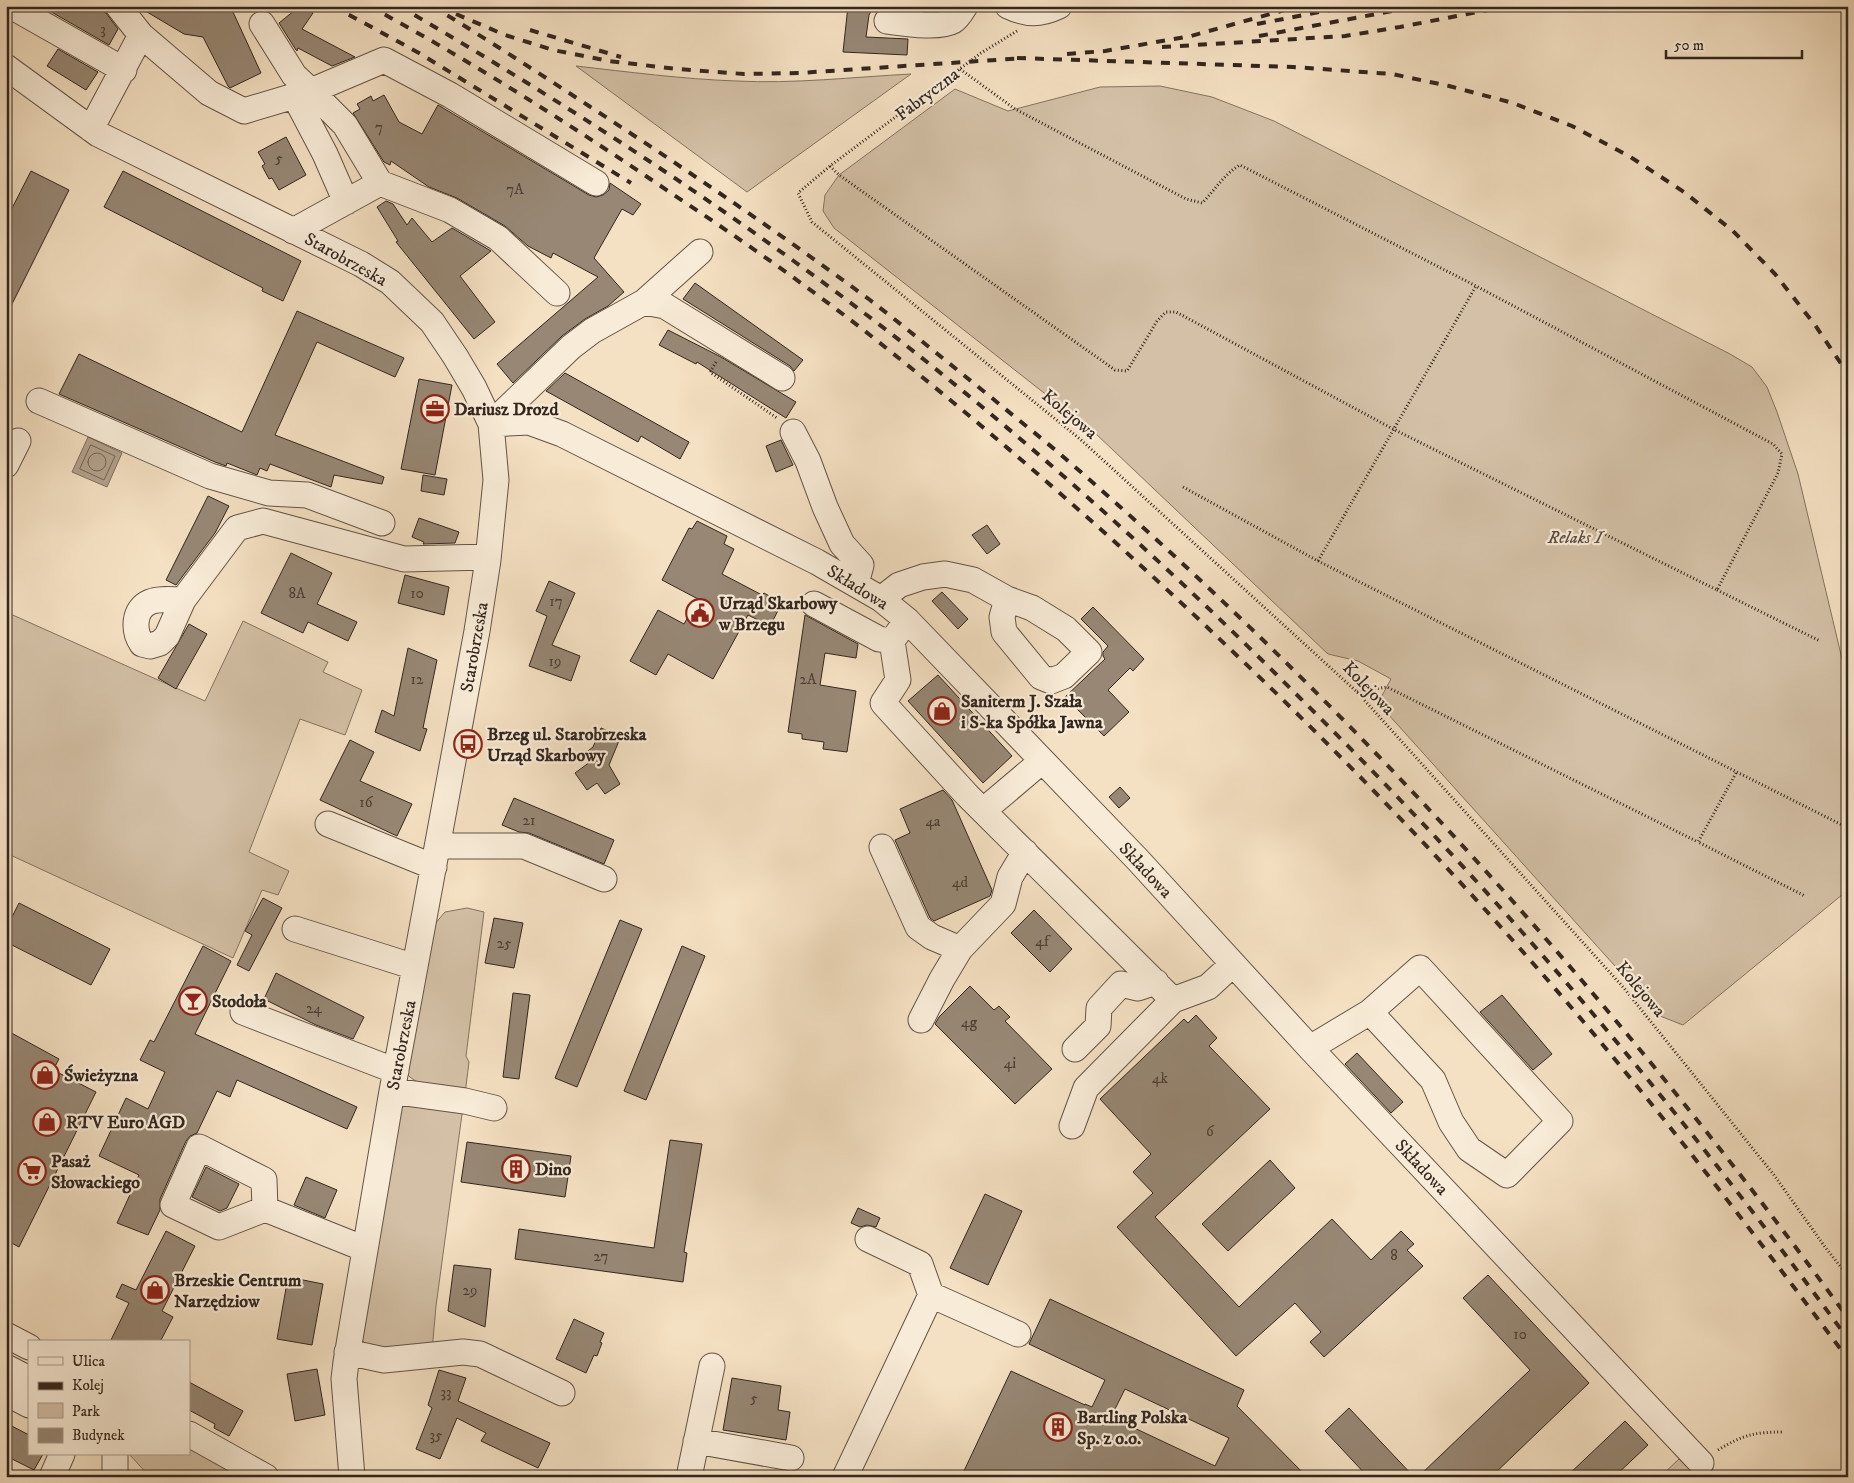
<svg xmlns="http://www.w3.org/2000/svg" width="1854" height="1483" viewBox="0 0 1854 1483" font-family="'IM FELL DW Pica',serif">
<rect width="100%" height="100%" fill="#f4e0c2"/>
<filter id="stains"><feTurbulence type="fractalNoise" baseFrequency=".004" numOctaves="4"/><feColorMatrix values="0 0 0 0 .2 0 0 0 0 .09 0 0 0 0 .02 0 0 0 .5 -.17"/></filter>
<radialGradient id="worn" r=".72"><stop offset=".6" stop-color="#630" stop-opacity="0"/><stop offset="1" stop-color="#630" stop-opacity=".3"/></radialGradient>
<path fill="#d3c0a6" stroke="#837362" d="M576,66C629,72 682,79 736,81C793,84 854,77 911,74L747,192Z
M1160,86L1212,97L1274,121L1730,354L1752,367L1767,387L1777,412L1798,474L1848,684V890L1683,1025L1660,1016L1378,703L1391,679L1358,661L1328,654L1095,433L834,228L823,211L825,195L839,175L955,89L1008,111L1100,87Z
M6,612L205,701L243,621L328,662L323,672L362,690L345,735L300,719L249,852L289,871L278,895L262,890L233,958L6,853Z
M467,908L484,912L466,1056L469,1062L465,1094C447,1091 417,1087 406,1073L434,925L445,912Z
M415,1102L463,1107L436,1306L432,1351L368,1346L360,1338L398,1112L404,1106Z
M189,1445L244,1477H150L129,1454H189Z
M1679,1459L1697,1477H1660Z"/>
<path fill="#b2a18b" stroke="#7f7060" d="M88,437L122,453L107,487L72,472Z"/>
<g fill="none" stroke-linecap="round" stroke-linejoin="round">
<path stroke="#726455" stroke-width="1" d="M91,445L115,456L104,480L80,469Z
M88 462a9 9 0 1 1 18 0a9 9 0 1 1-18 0Z"/>
</g>
<path fill="#978774" stroke="#33261f" fill-rule="evenodd" d="M41,6H93L106,13L118,29L109,45Z
M137,6H222L233,12L261,73L230,88L228,86L203,37L184,34Z
M300,6H303L313,13L302,29L355,57L332,66L298,48L297,51L296,50L279,23Z
M848,6H874L869,15L866,37L908,39L907,55L843,52Z
M58,49L98,72L86,90L47,66Z
M384,95L399,122L422,134L438,105L589,195L596,197L603,195L609,190L610,183L641,204L633,215L622,209L594,258L624,292L608,306L585,319L562,336L513,383L497,364L598,277L553,253L551,258L528,246L505,226L457,198L429,187L391,161L390,165L384,162L353,113L360,109L357,104L371,96L373,101Z
M286,137L306,175L279,190L272,178L269,179L262,166L265,164L258,152Z
M31,171L69,190L6,316V220Z
M123,171L301,261L283,301L262,291L263,288L104,207Z
M386,201L393,204L407,225L412,218L432,242L452,228L491,251L460,276L495,322L474,339L396,242L398,241L377,207Z
M695,283L803,360L794,371L790,366L683,299Z
M297,311L404,358L395,377L317,342L275,435L384,477L382,484L334,475L331,487L270,464L267,471L260,468L257,475L227,463L226,466L215,462L59,394L79,354L242,432Z
M668,330L721,357L796,402L786,418L697,362L696,364L659,345Z
M565,373L689,442L680,459L641,436L638,442L546,391Z
M419,379L452,385L435,475L401,469Z
M781,440L793,465L776,472L766,446Z
M423,475L447,479L444,495L421,491Z
M208,496L229,506L215,533L176,585L166,580Z
M419,518L459,532L455,543L423,544L424,542L412,537Z
M697,521L727,536L724,544L734,549L722,574L762,595L764,593L782,603L770,626L748,615L713,679L668,654L656,675L630,661L658,610L684,624L698,599L662,580L689,528L692,529Z
M987,525L1000,544L987,554L972,535Z
M291,553L332,573L317,604L357,622L348,641L308,622L303,633L261,613Z
M405,575L449,587L444,615L398,603Z
M549,581L575,593L552,645L580,656L571,681L529,666L547,616L536,611Z
M942,592L968,619L958,629L932,601Z
M1093,607L1144,659L1133,671L1130,668L1108,690L1129,712L1104,736L1065,697L1105,659L1103,656V652L1108,646L1081,619Z
M805,615L858,644L856,658L825,653L820,685L856,691L847,752L823,749L824,742L802,739V734L788,732Z
M189,624L207,634L176,689L158,678Z
M408,648L437,660L423,728L427,729L420,751L375,732L382,710L394,716Z
M938,675L1012,756L983,783L908,701Z
M601,728L621,736L609,765L620,784L605,794L597,783L587,790L575,773L590,762L584,754L593,747Z
M350,740L374,752L360,781L412,804L397,836L320,800Z
M1120,787L1130,798L1119,808L1109,797Z
M943,790L952,800L992,890L990,896L934,921L930,918L895,840L910,833L900,809Z
M514,798L614,840L604,864L529,833L519,832L502,825Z
M263,898L282,908L249,971L237,965L252,935L245,931Z
M19,903L110,949L91,985L6,942V929Z
M1034,910L1072,949L1050,972L1011,933Z
M494,918L523,923L514,968L485,963Z
M620,920L642,929L577,1087L555,1078Z
M203,946L231,961L195,1034L357,1107L347,1129L237,1080L230,1097L217,1091L197,1133L190,1136L186,1141L160,1199V1210L148,1235L117,1223L139,1175L99,1156L126,1098L148,1109L165,1072L140,1060L150,1040L154,1042Z
M682,946L705,956L646,1100L624,1091Z
M276,973L364,1017L353,1039L316,1025L264,999Z
M970,986L994,1010L999,1006L1010,1017L1005,1021L1052,1069L1015,1104L935,1024L939,1017Z
M513,993L530,995L519,1079L503,1077Z
M1502,995L1552,1054L1533,1070L1480,1012Z
M1196,1015L1217,1038L1209,1046L1270,1109L1155,1217L1239,1307L1332,1219L1371,1260L1401,1231L1414,1244L1407,1250L1423,1266L1324,1357L1310,1342L1321,1332L1295,1303L1236,1356L1117,1227L1153,1193L1133,1172L1151,1154L1100,1099L1184,1019L1188,1023Z
M6,1030L59,1059L53,1070L96,1092L19,1247L6,1240Z
M1357,1053L1403,1102L1391,1113L1345,1064Z
M670,1140L702,1144L684,1252L687,1253L683,1282L515,1259L519,1229L654,1248Z
M467,1142L571,1156L565,1197L461,1182Z
M1270,1160L1295,1188L1228,1251L1202,1224Z
M206,1167L239,1184L227,1208L220,1211L192,1197Z
M306,1177L337,1190L325,1218L294,1205Z
M985,1194L1022,1211L988,1285L950,1268Z
M858,1208L880,1218L876,1227L867,1225L860,1227L851,1223Z
M166,1231L195,1246L162,1311L173,1317L160,1342H110L129,1303L116,1297L122,1284L136,1290Z
M454,1265L491,1269L485,1327L448,1311Z
M1488,1275L1589,1383L1491,1477H1418L1530,1370L1463,1298Z
M288,1277L323,1284L312,1345L277,1339Z
M1050,1299L1244,1390L1237,1406L1307,1477H971L963,1473L1011,1371L1085,1405V1404L1092,1407L1105,1380L1029,1344ZM1125,1389L1229,1438L1215,1466L1111,1417Z
M574,1319L604,1333L600,1342L602,1343L597,1356L594,1355L586,1373L556,1359Z
M317,1369L325,1415L295,1421L287,1374Z
M439,1370L466,1378L458,1401L550,1443L538,1468L481,1441L486,1433L457,1418L440,1459L416,1449L432,1408L428,1405Z
M732,1378L781,1386L778,1410L790,1412L786,1440L723,1430Z
M189,1382L243,1411L229,1436L214,1428L215,1424L189,1410Z
M1349,1408L1414,1477H1368L1325,1431Z
M1625,1421L1648,1445L1614,1477H1566Z
M6,1423L29,1435V1454H43L34,1470L6,1456Z"/>
<g fill="none" stroke-linecap="round" stroke-linejoin="round">
<defs>
<path id="minor" d="M11,6L124,70
M118,6L141,35L209,93L244,111L311,91L294,75L262,24
M1008,6C1027,15 1040,15 1059,6
M887,21C903,23 939,29 953,21C958,18 962,11 965,6
M6,67L98,134L361,264L390,282L432,322L455,356L474,388L491,424L496,480L488,560L477,631L392,1091L346,1362L344,1379L352,1477
M294,95L325,154L346,202
M91,129L141,35
M380,183L450,210L498,238L557,293
M293,231L380,183L345,125L311,91L384,60L450,95L596,183
M644,302L700,252
M39,401L210,476L269,493L307,495L382,523
M491,424L529,422L562,434L817,562L881,599L907,620L1138,860L1310,1048L1701,1463
M491,424L571,347L592,331L644,302L665,306L782,378
M793,432L808,461L825,507L842,544L861,565L856,584
M6,465L18,441
M881,599L899,585L923,577L945,574L973,580L1007,599L1032,608L1066,629L1089,652L1064,676L1051,681L1041,677L1004,632L1002,617L1007,599
M183,600C172,600 160,598 150,602C133,609 133,631 142,644L150,646L160,643L167,636L183,600L237,528L263,521L404,559L488,557
M814,604L879,639L892,641
M907,620L892,641L898,680L883,703L967,795L1173,1000L1208,987L1233,964
M984,810L1042,761
M328,824L434,867
M438,846H524L604,879
M882,847L918,927L932,937L960,949
M295,929L415,967
M243,1012L396,1071
M921,1020L942,979L960,949L1003,904L1010,877L1025,852
M1310,1048L1370,1012L1420,968L1560,1121L1507,1175L1469,1149L1451,1122L1433,1080L1370,1012
M1075,1049L1098,1026L1099,1008L1121,984L1138,988L1156,982
M392,1091L465,1101L494,1108
M1072,1126L1086,1088L1173,1000
M265,1209L264,1180L199,1147L173,1205L219,1227L265,1209L365,1249
M868,1239L920,1264L931,1295
M6,1335L29,1347
M347,1352L384,1360L463,1352L480,1354L562,1393
M6,1367L29,1379
M6,1393L29,1405
M189,1434L266,1477
M696,1441L791,1458
M52,1477L62,1454
M115,1477V1454
M689,1477L712,1366
M845,1477L931,1295L1018,1334"/>
</defs>
<use href="#minor" stroke="#635448" stroke-width="27"/>
<path stroke="#33261f" stroke-width="3" stroke-dasharray="1 2.5" stroke-linecap="butt" d="M1017,31L981,53L830,166L798,193L812,222L1080,439L1357,692L1623,987L1774,1175L1825,1247L1848,1276
M830,166L839,175L1115,370L1127,371L1157,321L1166,312H1176L1393,429L1717,590L1778,473L1782,454L1773,444L1476,286L1240,165C1224,174 1215,190 1202,203L1186,199L1015,109L960,69
M716,362L710,372L777,418
M1183,487L1318,561L1476,286
M1318,561L1844,826
M1717,590L1820,641
M1357,692L1387,687L1698,842
M1736,773L1698,842L1805,896
M1718,1450C1743,1435 1754,1432 1784,1432"/>
<use href="#minor" stroke="#f8ebd7" stroke-width="25"/>
<path stroke="#33261f" stroke-width="4" stroke-dasharray="9 9" stroke-linecap="butt" d="M333,6L419,53L631,183
M369,6C473,62 574,127 671,193C736,236 800,281 861,328C989,429 1112,536 1229,648C1359,771 1483,902 1598,1039C1685,1143 1767,1251 1848,1359
M399,6C569,105 733,212 889,332C1030,442 1164,562 1291,689C1378,775 1463,864 1544,957C1651,1079 1752,1208 1848,1339
M432,6C485,38 537,72 589,106C684,168 778,232 870,300C911,332 951,365 992,398C1017,419 1043,439 1067,460C1360,714 1620,1005 1848,1318
M456,14L505,35L553,50L609,61L677,69L744,74L799,73L1025,58
M1257,24L1351,6
M530,30L621,57
M1259,36L1419,6
M1162,47L1345,36L1400,27L1509,6
M1067,54L1105,51L1191,36L1299,6
M1017,58L1293,67L1392,74L1449,86L1513,103L1572,126L1629,156L1684,192L1733,231L1775,274L1815,325L1848,374"/>
</g>
<defs>
<symbol id="office-ring" viewBox="-11 -11 22 22"><circle r="9.5" fill="#f8ebd7" stroke="#8f2418" stroke-width="1.5"/><path d="M-6-3h4V-5.5h4V-3h4V5H-6ZM-1-4.5V-3h2v-1.5ZM-6 0V1H6V0Z" fill="#8f2418"/></symbol>
<symbol id="civic-ring" viewBox="-11 -11 22 22"><circle r="9.5" fill="#f8ebd7" stroke="#8f2418" stroke-width="1.5"/><path d="M-.6-6.5H3V-4.5H.6V-3L4-1V1h2V6H-6V1h2V-1L-.6-3ZM-1.2 2.5V6h2.4V2.5Z" fill="#8f2418"/></symbol>
<symbol id="shop-ring" viewBox="-11 -11 22 22"><circle r="9.5" fill="#f8ebd7" stroke="#8f2418" stroke-width="1.5"/><path d="M-5-2.5h2.3a2.7 3.5 0 0 1 5.4 0H5L5.5 6h-11ZM-1.5-2.5h3a1.5 2.3 0 0 0-3 0Z" fill="#8f2418"/></symbol>
<symbol id="bus-ring" viewBox="-11 -11 22 22"><circle r="9.5" fill="#f8ebd7" stroke="#8f2418" stroke-width="1.5"/><path d="M-5-6H5V4H4V6H2V4H-2V6H-4V4H-5ZM-3.5-4V0h7V-4ZM-3.5 1.2v1.5H-2V1.2ZM2 1.2v1.5H3.5V1.2Z" fill="#8f2418"/></symbol>
<symbol id="bar-ring" viewBox="-11 -11 22 22"><circle r="9.5" fill="#f8ebd7" stroke="#8f2418" stroke-width="1.5"/><path d="M-6-5H6L.8 .8V4.5H3.5V6h-7V4.5H-.8V.8Z" fill="#8f2418"/></symbol>
<symbol id="building-ring" viewBox="-11 -11 22 22"><circle r="9.5" fill="#f8ebd7" stroke="#8f2418" stroke-width="1.5"/><path d="M-4-6H4V6H1V3H-1V6H-4ZM-2.5-4.3h1.7v1.8h-1.7ZM.8-4.3h1.7v1.8H.8ZM-2.5-1h1.7V.8h-1.7ZM.8-1h1.7V.8H.8Z" fill="#8f2418"/></symbol>
<symbol id="supermarket-ring" viewBox="-11 -11 22 22"><circle r="9.5" fill="#f8ebd7" stroke="#8f2418" stroke-width="1.5"/><path d="M-6-5.5h2.5l.6 2H6L4.5 2H-2.5L-4.4-4H-6ZM-1.5 3.2a1.3 1.3 0 1 0 .1 0ZM3 3.2a1.3 1.3 0 1 0 .1 0Z" fill="#8f2418"/></symbol>
</defs>
<g fill-rule="evenodd">
<use href="#office-ring" x="419" y="393" width="32" height="32"/>
<use href="#civic-ring" x="684" y="597" width="32" height="32"/>
<use href="#shop-ring" x="926" y="695" width="32" height="32"/>
<use href="#bus-ring" x="452" y="728" width="32" height="32"/>
<use href="#bar-ring" x="177" y="985" width="32" height="32"/>
<use href="#shop-ring" x="29" y="1059" width="32" height="32"/>
<use href="#shop-ring" x="31" y="1106" width="32" height="32"/>
<use href="#building-ring" x="500" y="1153" width="32" height="32"/>
<use href="#supermarket-ring" x="16" y="1155" width="32" height="32"/>
<use href="#shop-ring" x="139" y="1274" width="32" height="32"/>
<use href="#building-ring" x="1042" y="1411" width="32" height="32"/>
</g>
<g text-anchor="middle" stroke-width="4.5" stroke-linejoin="round" paint-order="stroke">
<g font-size="15" fill="#4c3e34">
<text x="103" y="34">3</text>
<text x="379" y="132">7</text>
<text x="279" y="163">5</text>
<text x="515" y="194">7A</text>
<text x="297" y="598">8A</text>
<text x="417" y="598">10</text>
<text x="556" y="606">17</text>
<text x="555" y="666">19</text>
<text x="417" y="684">12</text>
<text x="808" y="684">2A</text>
<text x="366" y="807">16</text>
<text x="529" y="825">21</text>
<text x="933" y="826">4a</text>
<text x="960" y="887">4d</text>
<text x="1042" y="946">4f</text>
<text x="504" y="948">25</text>
<text x="314" y="1013">24</text>
<text x="969" y="1027">4g</text>
<text x="1010" y="1068">4i</text>
<text x="1160" y="1083">4k</text>
<text x="1210" y="1136">6</text>
<text x="1394" y="1260">8</text>
<text x="601" y="1261">27</text>
<text x="470" y="1295">29</text>
<text x="1520" y="1339">10</text>
<text x="446" y="1397">33</text>
<text x="754" y="1403">5</text>
<text x="436" y="1440">35</text>
</g>
<g font-size="18" fill="#33261f" stroke="#f8ebd7">
<text transform="translate(927 94) rotate(-37)" y="6">Fabryczna</text>
<text transform="translate(346 259) rotate(29)" y="6">Starobrzeska</text>
<text transform="translate(1070 414) rotate(40)" y="6">Kolejowa</text>
<text transform="translate(858 587) rotate(32)" y="6">Składowa</text>
<text transform="translate(474 647) rotate(-80)" y="6">Starobrzeska</text>
<text transform="translate(1369 688) rotate(46)" y="6">Kolejowa</text>
<text transform="translate(1146 870) rotate(47)" y="6">Składowa</text>
<text transform="translate(1641 989) rotate(50)" y="6">Kolejowa</text>
<text transform="translate(401 1045) rotate(-79)" y="6">Starobrzeska</text>
<text transform="translate(1422 1167) rotate(47)" y="6">Składowa</text>
</g>
<g font-size="18" font-weight="bold" fill="#33261f" stroke="#f8ebd7" text-anchor="start">
<text x="454" y="415">Dariusz Drozd</text>
<text x="719" y="609">Urząd Skarbowy<tspan x="719" dy="21">w Brzegu</tspan></text>
<text x="961" y="707">Saniterm J. Szała<tspan x="961" dy="21">i S-ka Spółka Jawna</tspan></text>
<text x="487" y="740">Brzeg ul. Starobrzeska<tspan x="487" dy="21">Urząd Skarbowy</tspan></text>
<text x="212" y="1007">Stodoła</text>
<text x="64" y="1081">Świeżyzna</text>
<text x="66" y="1128">RTV Euro AGD</text>
<text x="51" y="1167">Pasaż<tspan x="51" dy="21">Słowackiego</tspan></text>
<text x="535" y="1175">Dino</text>
<text x="174" y="1286">Brzeskie Centrum<tspan x="174" dy="21">Narzędziow</tspan></text>
<text x="1077" y="1423">Bartling Polska<tspan x="1077" dy="21">Sp. z o.o.</tspan></text>
</g>
<g font-size="18" font-style="italic" fill="#5b4c41" stroke="#f8ebd7">
<text x="1575" y="543">Relaks I</text>
</g>
</g>
<rect width="1854" height="1483" fill="none" stroke="#f4e0c2" stroke-width="25"/>
<rect x="8" y="8" width="1839" height="1468" fill="none" stroke="#33261f" stroke-width="2.5"/>
<rect x="12" y="12" width="1829" height="1458" fill="none" stroke="#33261f"/>
<rect x="28" y="1340" width="162" height="115" fill="#f8ebd7" stroke="#a99c8d"/>
<rect x="38" y="1357" width="25" height="8" fill="#f8ebd7" stroke="#a99c8d"/>
<text x="72" y="1366" font-size="15" fill="#33261f">Ulica</text>
<rect x="38" y="1382" width="25" height="8" fill="#33261f" stroke="#a99c8d"/>
<text x="72" y="1390" font-size="15" fill="#33261f">Kolej</text>
<rect x="38" y="1403" width="25" height="15" fill="#d3c0a6" stroke="#a99c8d"/>
<text x="72" y="1416" font-size="15" fill="#33261f">Park</text>
<rect x="38" y="1428" width="25" height="15" fill="#978774" stroke="#a99c8d"/>
<text x="72" y="1440" font-size="15" fill="#33261f">Budynek</text>
<path d="M1666 50v8h136v-8" fill="none" stroke="#33261f" stroke-width="2.5"/>
<text x="1674" y="50" font-size="15" fill="#33261f" stroke="#f8ebd7" stroke-width="4" paint-order="stroke">50 m</text>
<rect width="100%" height="100%" filter="url(#stains)"/>
<rect width="100%" height="100%" fill="url(#worn)"/>
</svg>
